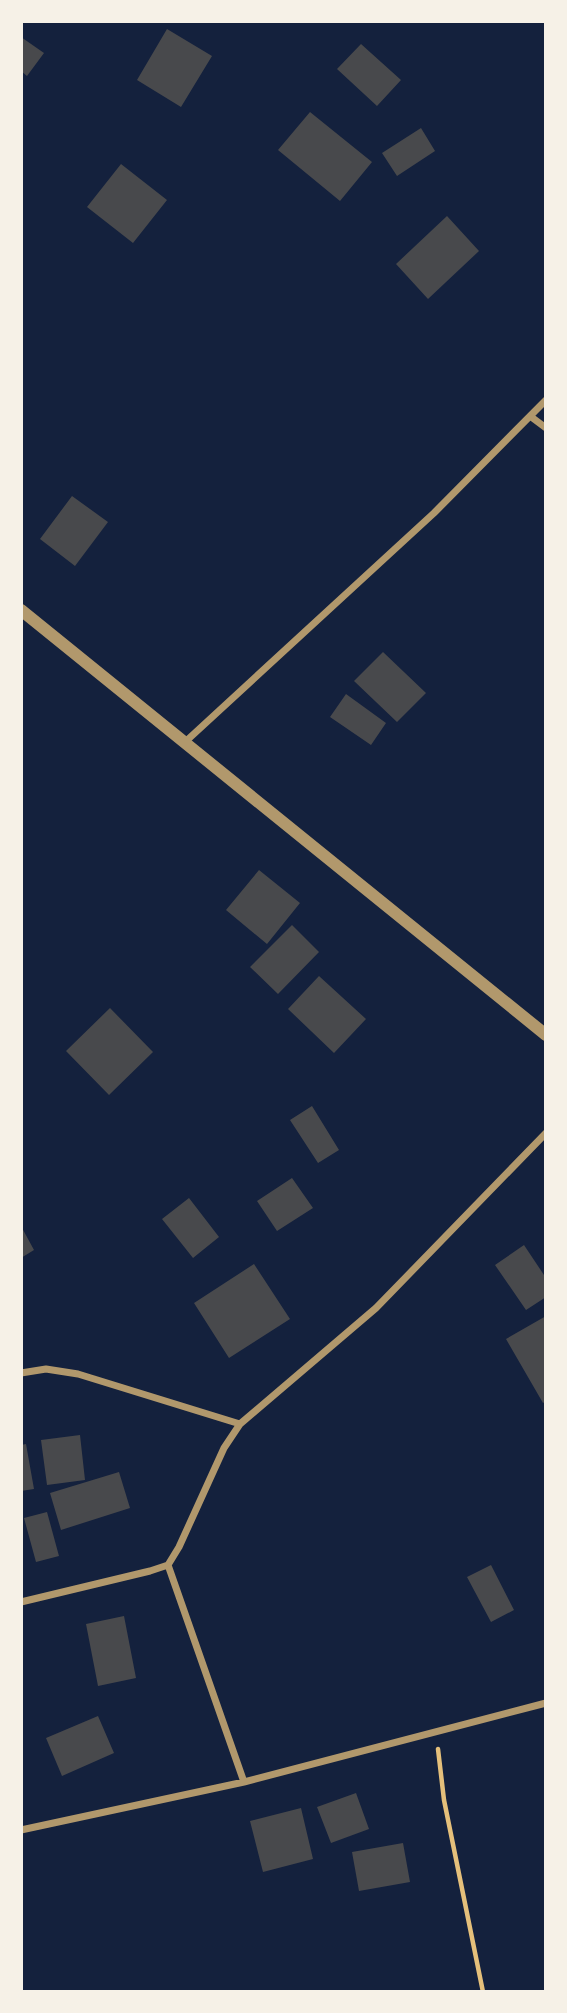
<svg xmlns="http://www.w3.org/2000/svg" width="567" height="2013" viewBox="0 0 567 2013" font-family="Karla,sans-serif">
<rect width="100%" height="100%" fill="#14213d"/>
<path fill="#48494c" d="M167,29L212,56L181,107L137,80Z
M21,37L44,53L27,76L21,71Z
M361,44L401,80L377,106L337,69Z
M310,112L372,162L340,201L278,150Z
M421,128L435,151L397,176L382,153Z
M121,164L167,200L133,243L87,207Z
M447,216L479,251L428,299L396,264Z
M72,496L108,522L75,566L40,539Z
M383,652L426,693L397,722L354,681Z
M346,694L386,723L371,745L330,717Z
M259,870L300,903L267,944L226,910Z
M292,925L319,952L278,994L250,967Z
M319,976L366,1019L334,1053L288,1009Z
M110,1008L153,1052L109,1095L66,1051Z
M312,1106L339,1150L318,1163L290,1120Z
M292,1178L313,1208L277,1231L257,1201Z
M189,1198L219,1237L193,1258L162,1219Z
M21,1226L34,1250L21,1258Z
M524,1245L546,1278V1297L526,1310L495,1265Z
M254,1264L290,1319L229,1358L194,1303Z
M546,1316V1401L543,1403L506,1339Z
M80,1435L85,1480L47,1485L41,1440Z
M26,1444L34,1489L21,1491V1445Z
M119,1472L130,1508L61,1530L50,1493Z
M47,1512L59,1556L36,1562L24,1518Z
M491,1565L514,1610L491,1622L467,1577Z
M124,1616L136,1678L98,1686L86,1624Z
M98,1716L114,1753L62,1776L46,1738Z
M356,1793L369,1829L331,1843L317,1807Z
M301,1808L313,1859L263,1872L250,1821Z
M403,1843L410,1882L359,1891L352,1852Z"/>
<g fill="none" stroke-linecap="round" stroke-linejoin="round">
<path stroke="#e5c07b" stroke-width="4.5" d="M438,1749L444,1800L483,1992"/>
<path stroke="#b1986c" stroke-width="7" d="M530,416L546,428
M184,743L434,513L546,400
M21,1373L46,1369L78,1374L240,1424
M168,1565L244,1782
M21,1602L150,1571L168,1565L179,1547L224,1448L240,1424L376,1308L546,1133
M21,1830L244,1782L546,1703"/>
<path stroke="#b1986c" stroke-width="12" d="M21,610L546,1035"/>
</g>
<rect width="567" height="2013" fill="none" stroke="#f6f1e7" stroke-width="46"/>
</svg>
